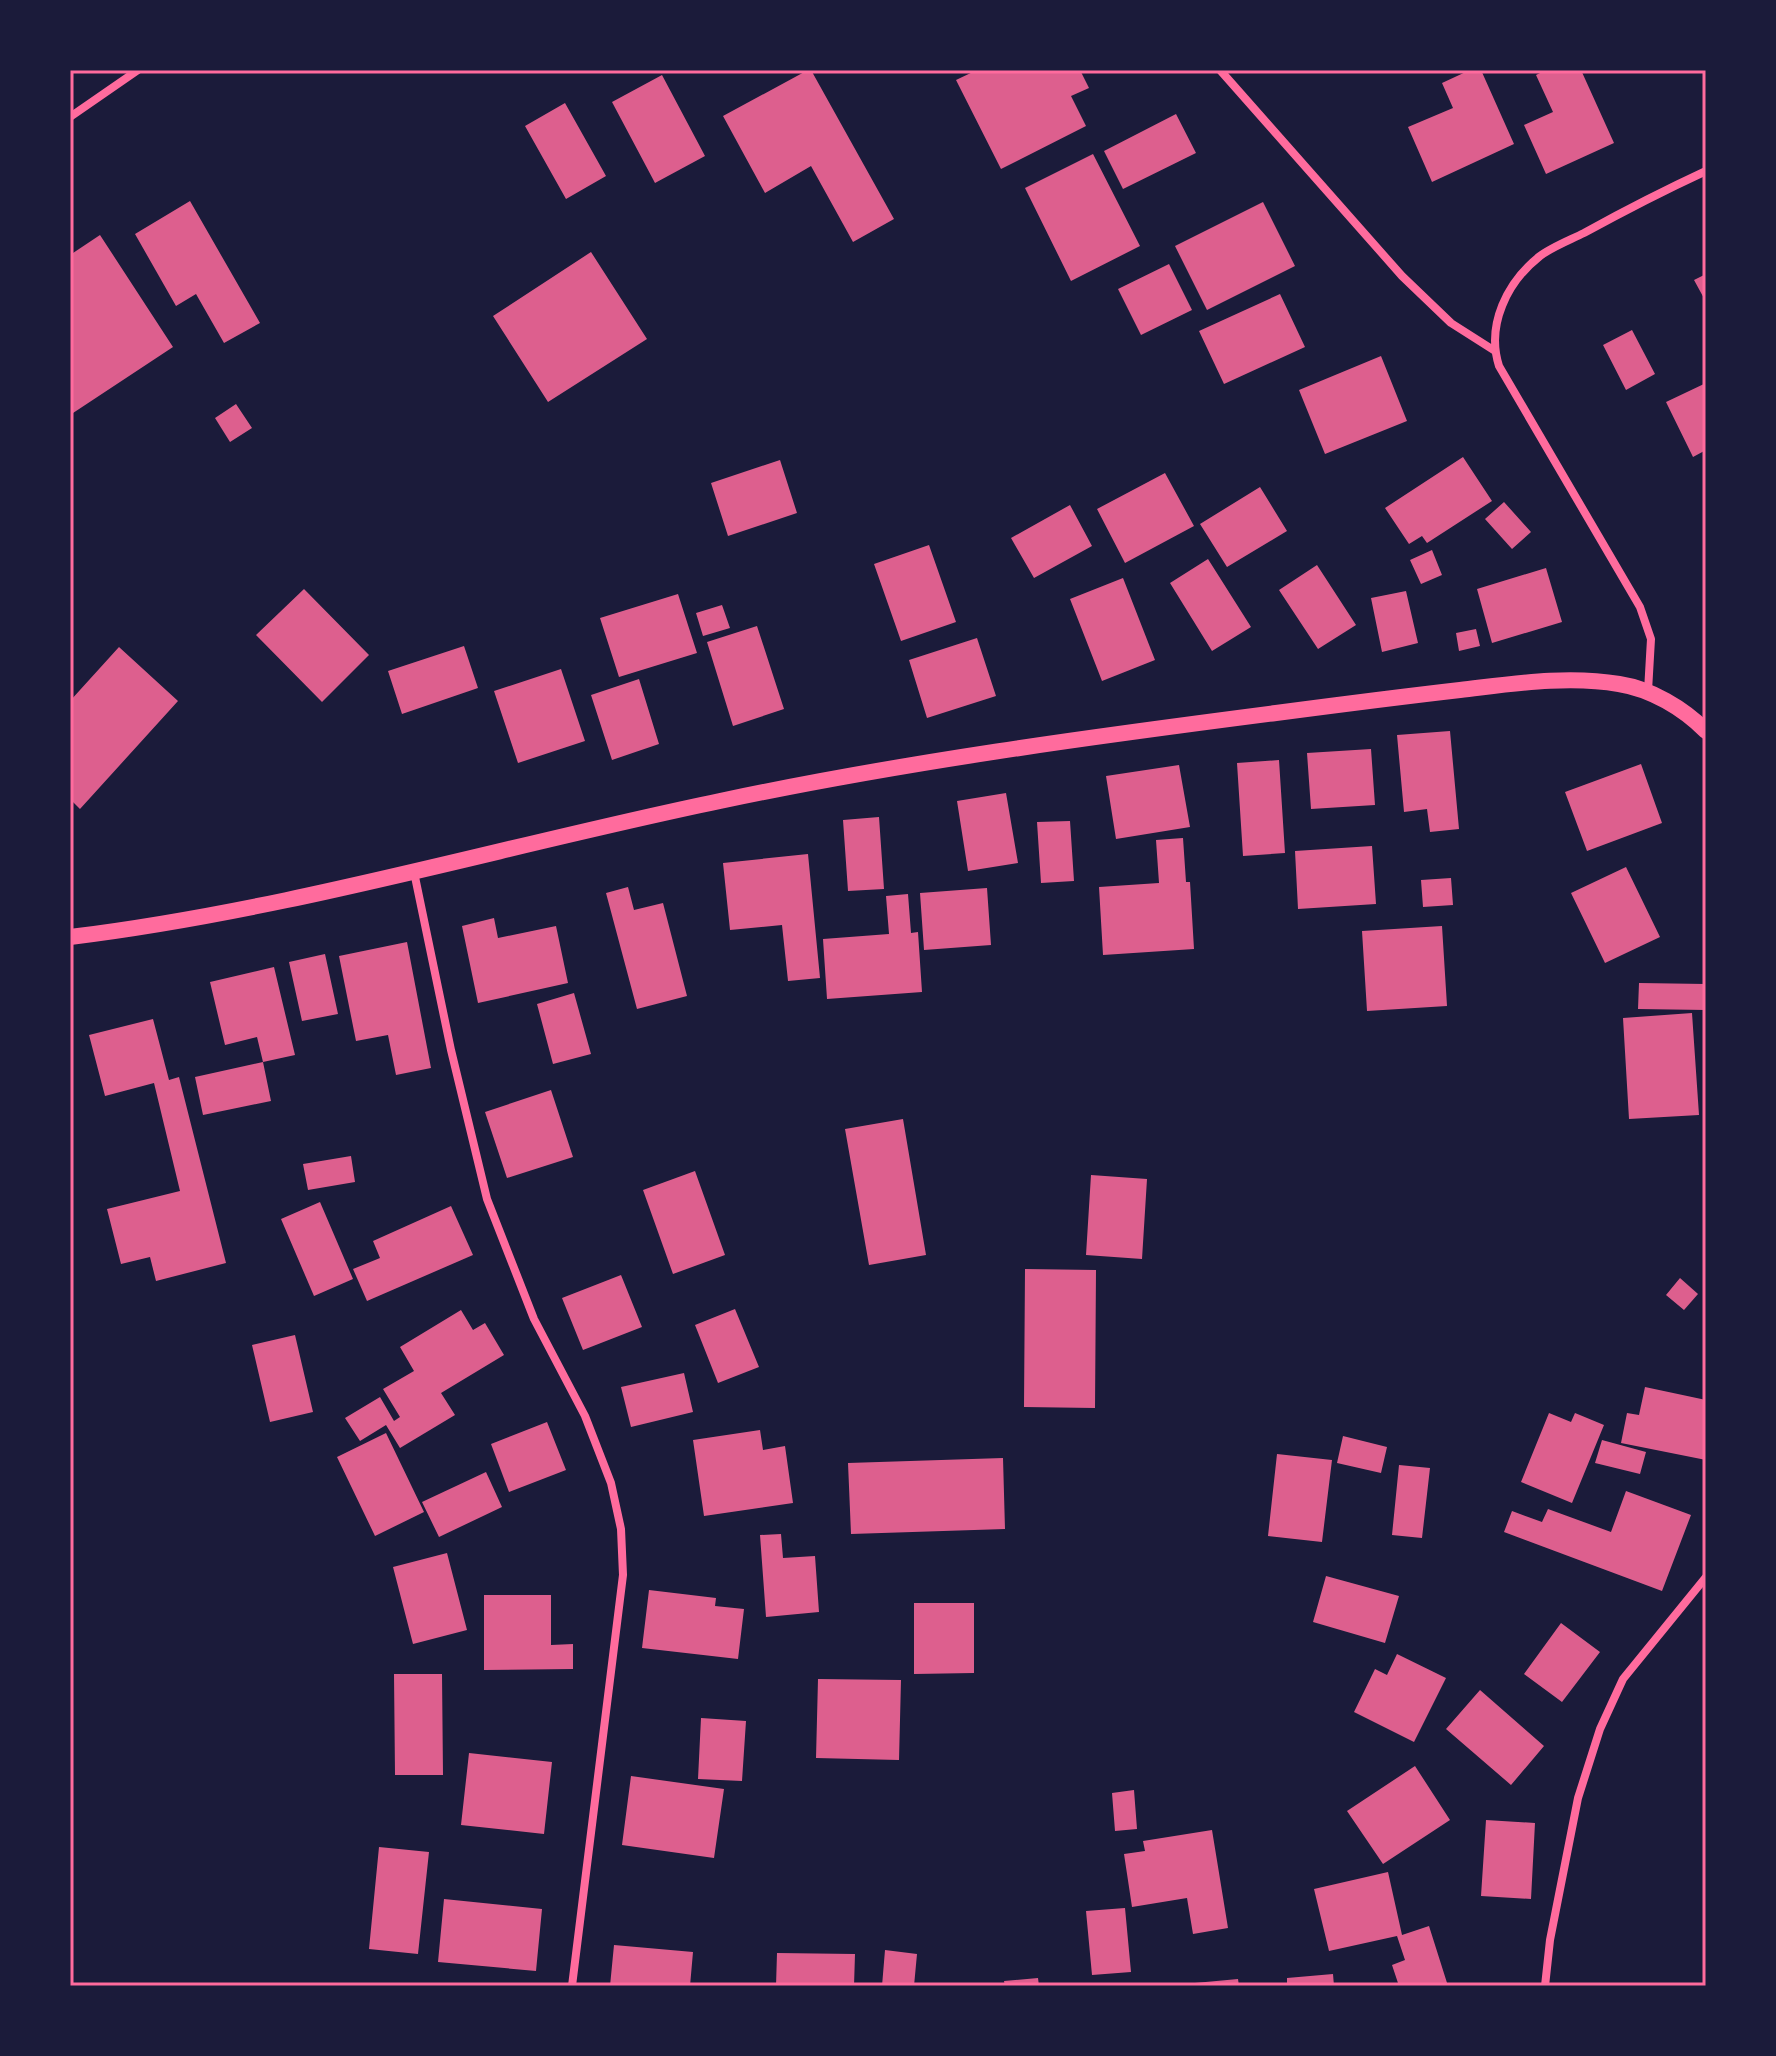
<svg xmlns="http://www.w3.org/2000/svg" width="1776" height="2056" viewBox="0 0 1776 2056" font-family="Overpass,sans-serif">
<rect width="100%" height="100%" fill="#1b1b3a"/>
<path fill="#dd5f8e" d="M808,70H811L894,219L853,242L811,166L765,193L723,116Z
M977,70H1080L1089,88L1071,96L1086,126L1001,169L956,80Z
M1470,70H1481L1514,144L1432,182L1408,127L1453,108L1442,83Z
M1546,70H1581L1614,143L1546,174L1524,125L1553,112L1536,75Z
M662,75L705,156L655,183L612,102Z
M565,103L606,176L566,199L525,126Z
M1176,114L1196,153L1123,189L1104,151Z
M1093,154L1140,246L1071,281L1025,188Z
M190,201L260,323L224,343L196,294L176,306L135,234Z
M1263,202L1295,266L1207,310L1175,246Z
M100,235L173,347L70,415V255Z
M591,252L647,339L548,402L493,316Z
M1169,264L1192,310L1141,335L1118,289Z
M1706,274V302L1694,280Z
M1280,294L1305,347L1224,384L1199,331Z
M1632,330L1655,374L1626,390L1603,345Z
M1381,356L1407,421L1325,454L1299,390Z
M1706,383V450L1693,457L1666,402Z
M236,404L252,428L230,442L215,418Z
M1463,457L1492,501L1427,543L1422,536L1409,544L1385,508Z
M780,460L797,513L728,536L711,483Z
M1165,473L1194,526L1125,563L1097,509Z
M1260,487L1287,531L1227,567L1200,524Z
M1504,502L1531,532L1512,549L1485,519Z
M1070,505L1092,546L1034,578L1011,538Z
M929,545L956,622L901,641L874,564Z
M1432,550L1442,575L1421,584L1410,560Z
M1208,559L1251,627L1212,651L1170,583Z
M1317,565L1356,625L1318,649L1279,590Z
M1546,568L1562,622L1492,643L1477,589Z
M1123,578L1155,660L1102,681L1070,599Z
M304,589L369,655L322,702L256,635Z
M1406,591L1418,643L1382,652L1371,598Z
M678,594L697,653L619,677L600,618Z
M722,605L730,628L703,636L696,613Z
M757,626L784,709L733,726L707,642Z
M1476,629L1480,646L1459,651L1456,633Z
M977,638L996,696L927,718L909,660Z
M464,646L478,688L402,714L388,671Z
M119,647L178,701L80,809L70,799V701Z
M561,669L585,741L518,763L494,691Z
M639,679L659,744L612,760L591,695Z
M1450,731L1459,829L1430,832L1427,809L1404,812L1397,735Z
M1371,749L1375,805L1311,809L1307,753Z
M1279,760L1285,853L1243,856L1237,763Z
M1641,764L1662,823L1587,851L1565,792Z
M1179,765L1190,827L1116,839L1106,776Z
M1006,793L1018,863L968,871L957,801Z
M879,817L884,889L848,891L843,820Z
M1070,821L1074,881L1041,883L1037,822Z
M1183,838L1186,882H1190L1194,949L1103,955L1099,887L1159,883L1156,840Z
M1372,846L1376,904L1298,909L1295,851Z
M808,854L820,978L788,981L782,925L730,930L723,863Z
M1626,867L1660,937L1605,963L1571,893Z
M1451,878L1453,905L1423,907L1421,880Z
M628,887L634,910L663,903L687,996L637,1009L606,893Z
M987,888L991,945L924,950L920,893Z
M908,894L911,933L918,932L922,992L827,999L823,939L889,934L886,896Z
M494,918L498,938L556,926L568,983L478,1003L462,926Z
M1442,926L1447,1006L1367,1011L1362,931Z
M407,942L431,1068L396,1075L388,1035L356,1041L339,956Z
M325,954L338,1014L302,1021L289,962Z
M274,967L295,1055L263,1062L271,1101L203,1115L195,1077L263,1062L257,1037L225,1045L210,982Z
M1639,983L1706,984V1010L1638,1009Z
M574,993L591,1054L553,1064L537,1004Z
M1692,1013L1699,1115L1629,1119L1623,1018Z
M153,1019L169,1080L179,1077L226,1263L156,1281L150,1257L121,1264L107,1209L180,1191L154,1083L105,1096L89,1035Z
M551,1090L573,1157L507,1178L485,1112Z
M903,1119L926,1255L869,1265L845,1129Z
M351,1156L355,1182L308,1190L303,1164Z
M695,1171L725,1255L673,1274L643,1190Z
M1091,1175L1147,1179L1142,1259L1086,1255Z
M320,1202L353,1279L314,1296L281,1219Z
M451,1206L473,1255L367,1301L353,1269L380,1258L373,1241Z
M1025,1269L1096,1270L1095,1408L1024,1407Z
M621,1275L642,1327L583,1350L562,1298Z
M1680,1278L1698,1294L1684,1310L1666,1295Z
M735,1309L759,1367L718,1383L695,1325Z
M461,1310L473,1330L485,1323L504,1355L441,1393L455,1415L400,1448L386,1425L360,1441L345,1418L380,1397L394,1421L400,1417L383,1389L414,1371L400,1347Z
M295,1335L313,1412L270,1422L252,1345Z
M684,1373L693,1412L631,1427L621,1387Z
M1645,1387L1706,1400V1460L1621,1443L1627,1413L1639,1415Z
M1549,1413L1571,1422L1575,1413L1604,1425L1572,1503L1521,1482Z
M547,1422L566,1470L509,1492L491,1444Z
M760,1430L763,1450L785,1446L793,1503L704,1516L693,1440Z
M386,1433L424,1512L375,1536L337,1457Z
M1343,1436L1387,1447L1381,1473L1337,1463Z
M1602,1440L1646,1452L1640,1474L1595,1463Z
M1277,1454L1332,1460L1322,1542L1268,1536Z
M1003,1458L1005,1529L851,1534L848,1463Z
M1399,1465L1430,1468L1422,1538L1392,1535Z
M486,1472L502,1507L439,1537L422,1502Z
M1626,1491L1691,1515L1662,1591L1504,1532L1512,1511L1542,1522L1548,1509L1611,1532Z
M781,1534L783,1558L815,1556L819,1612L766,1617L760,1535Z
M447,1553L467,1630L413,1644L393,1567Z
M1326,1576L1399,1596L1385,1643L1313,1622Z
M649,1590L716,1598L715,1606L744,1609L738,1659L642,1648Z
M484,1595H551V1645L573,1644V1669L484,1670Z
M914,1603H974V1673L914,1674Z
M1561,1623L1600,1652L1562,1702L1524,1674Z
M1397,1654L1446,1678L1414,1742L1354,1712L1375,1669L1387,1675Z
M394,1674H442L443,1775H395Z
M818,1679L901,1680L899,1760L816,1758Z
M1480,1690L1544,1746L1511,1785L1446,1729Z
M701,1718L746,1721L742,1781L698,1779Z
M469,1753L552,1762L544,1834L461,1825Z
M1415,1766L1450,1820L1383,1864L1347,1811Z
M631,1776L724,1789L714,1858L622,1845Z
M1134,1790L1137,1829L1115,1831L1112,1793Z
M1486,1820L1535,1823L1531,1899L1481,1896Z
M1212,1830L1228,1928L1193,1934L1187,1898L1132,1907L1124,1854L1145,1851L1143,1841Z
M379,1847L429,1852L418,1954L369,1949Z
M1388,1872L1402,1935L1429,1926L1448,1986H1399L1392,1965L1405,1960L1397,1936L1329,1951L1314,1889Z
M444,1899L542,1909L536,1971L438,1962Z
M1125,1908L1131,1972L1092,1975L1086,1911Z
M614,1945L693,1952L690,1986H610Z
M885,1950L917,1954L914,1986H882Z
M777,1953L855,1954L854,1986H776Z
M1333,1974L1334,1986H1287V1978Z
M1038,1978L1039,1986H1005L1004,1981Z
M1238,1979L1239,1986H1184V1984Z"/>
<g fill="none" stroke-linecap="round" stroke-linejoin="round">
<path stroke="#ff6b9d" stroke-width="8" d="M1220,70L1402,276L1451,323L1495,351
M70,117L138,70
M1648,691L1651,639L1640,607L1499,366C1486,325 1507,282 1540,256C1552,247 1570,240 1584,233C1624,211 1665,190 1706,171
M414,872L451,1050L487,1199L534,1319L585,1416L611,1483L621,1529L623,1575L572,1986
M1545,1986L1550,1940L1578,1798L1600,1729L1623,1679L1706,1577"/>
<path stroke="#ff6b9d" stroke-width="16" d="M70,937C290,910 503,846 720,801C904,762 1090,737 1276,713C1337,705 1399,697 1460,690C1512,684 1567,675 1619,684C1651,689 1683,708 1706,731"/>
</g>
<rect width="1776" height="2056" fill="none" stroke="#1b1b3a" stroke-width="144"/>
<rect x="72" y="72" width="1632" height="1912" fill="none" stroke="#ff6b9d" stroke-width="3"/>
</svg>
